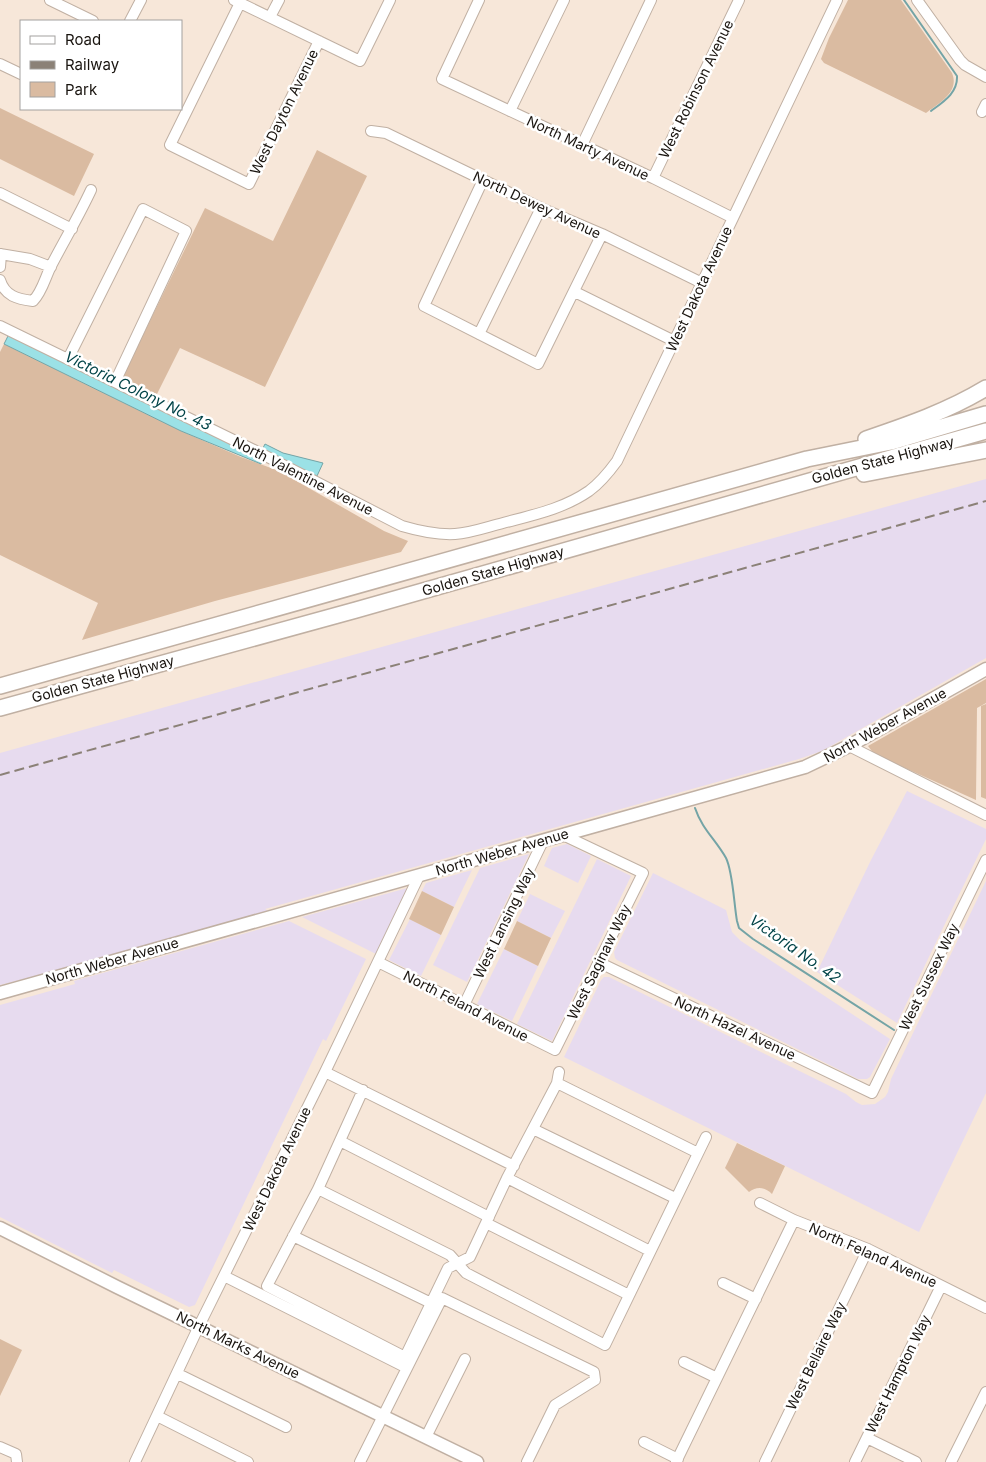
<svg xmlns="http://www.w3.org/2000/svg" width="986" height="1462" viewBox="0 0 986 1462" font-family="Inter,sans-serif">
<rect width="100%" height="100%" fill="#f7e7d9"/>
<path fill="#e7dbef" d="M986,479V658L822,751L799,759L265,909L276,915L0,985V753Z
M907,791L986,829V839L897,1023L817,972L871,860Z
M567,844L591,856L578,883L544,866L552,848Z
M529,854L467,982L433,965L480,868Z
M597,859L631,876L552,1041L517,1024Z
M472,870L454,907L422,891L426,883Z
M653,873L726,910L732,932L741,941L890,1039L870,1077L867,1079H858L617,960L615,958L614,952Z
M986,881V1093L919,1232L564,1057L601,980L604,977H609L846,1094L856,1102L862,1105L875,1104L885,1097L888,1092L891,1079Z
M411,887L378,955L302,917Z
M530,894L565,911L551,938L517,921Z
M410,919L441,935L421,976L389,960Z
M289,921L366,959L326,1041L323,1039L195,1305L189,1307L114,1270L112,1273L0,1217V1005L75,984L74,981Z
M504,949L538,966L512,1021L477,1004Z"/>
<path fill="#dabba1" d="M848,0H901L952,73C960,92 939,103 926,113L824,63L821,59L829,38Z
M0,108L94,154L74,196L0,159Z
M317,150L367,176L265,387L180,348L155,398L128,384L123,376L205,208L273,241Z
M4,344L181,431L241,457L279,471L384,531L408,541L401,552L215,601L82,640L98,603L0,555V352Z
M986,679V703L977,708L976,800L874,754L868,746Z
M986,704V799L981,797V706Z
M422,891L454,907L441,935L409,919Z
M517,921L551,938L538,966L504,949Z
M737,1143L785,1166L772,1194C765,1187 757,1186 749,1192L725,1168Z
M0,1339L22,1350L0,1396Z"/>
<path fill="#9be1e6" stroke="#74a4a6" d="M9,334L264,458L261,464L181,431L4,344Z
M265,444L283,453L323,463L317,476L262,450Z"/>
<g fill="none" stroke-linecap="round" stroke-linejoin="round">
<path stroke="#74a4a6" stroke-width="2" d="M904,0L957,76C958,93 943,102 931,111
M695,808C702,829 716,840 726,858C733,872 734,905 737,921L739,928L753,939L894,1030"/>
<defs>
<path id="minor" d="M50,0L93,21
M234,0L360,61L390,0
M479,0L442,79L653,178L733,218
M917,0L960,60L965,65L986,77
M240,3L170,145L249,184L319,41
M270,17L279,0
M130,21L141,0
M0,64L21,74
M510,111L564,0
M982,112L986,104
M371,131L386,133L541,208L602,234L702,283
M582,145L651,0
M653,178L739,0
M483,180L424,306L538,364L602,234
M0,193L72,229
M0,254L30,259L51,267
M0,267L1,254
M0,280C5,296 17,299 33,301C42,292 45,278 51,266C64,241 79,216 91,190
M575,292L674,341
M0,326L254,450L402,526C419,531 437,535 455,534C471,533 487,527 503,523C533,515 563,509 589,491C600,483 609,472 617,461L837,0
M479,334L541,208
M68,359L143,209L186,231L115,382
M849,746L986,815
M378,962L555,1050L643,873L563,835
M598,962L872,1093L986,860
M464,1005L543,841
M325,1072L514,1166
M557,1083L698,1153
M363,1090L318,1189L267,1286L405,1357L448,1268L470,1257L507,1178L557,1083L559,1072
M533,1129L675,1198
M340,1141L489,1217
M507,1178L650,1251
M318,1189L450,1255L466,1273L605,1345L706,1137
M760,1203L794,1220L868,1249L986,1308
M486,1223L629,1295
M293,1236L431,1303
M224,1276L407,1368
M723,1283L756,1299
M684,1362L717,1378
M178,1374L286,1427
M157,1416L248,1462
M426,1437L465,1359
M867,1438L916,1462
M644,1442L678,1459
M0,1447L16,1454L17,1462
M135,1462L199,1326L325,1072L419,876
M360,1462L442,1298L594,1372L595,1380L555,1405L527,1462
M676,1462L794,1220
M765,1462L868,1249
M855,1462L941,1286
M951,1462L986,1392"/>
<path id="major" d="M0,993L805,767L849,746L986,669
M0,1228L117,1287L477,1462"/>
<path id="highway" d="M866,439C907,425 948,411 986,388
M864,474L986,450
M0,686L807,459L891,442L986,414
M0,708L356,610L986,431"/>
</defs>
<use href="#minor" stroke="#c0b0a3" stroke-width="12"/>
<use href="#major" stroke="#c0b0a3" stroke-width="15"/>
<use href="#highway" stroke="#c0b0a3" stroke-width="18"/>
<use href="#minor" stroke="#fff" stroke-width="10"/>
<use href="#major" stroke="#fff" stroke-width="12"/>
<use href="#highway" stroke="#fff" stroke-width="15"/>
<path stroke="#8b8177" stroke-width="2" stroke-dasharray="10 5" stroke-linecap="butt" d="M0,775L986,501"/>
</g>
<g text-anchor="middle" stroke-width="5" stroke-linejoin="round" paint-order="stroke">
<g font-size="14" fill="#19140f" stroke="#fff">
<text transform="translate(696 89) rotate(-64)" y="5">West Robinson Avenue</text>
<text transform="translate(284 112) rotate(-64)" y="5">West Dayton Avenue</text>
<text transform="translate(588 148) rotate(25)" y="5">North Marty Avenue</text>
<text transform="translate(537 205) rotate(25)" y="5">North Dewey Avenue</text>
<text transform="translate(699 289) rotate(-65)" y="5">West Dakota Avenue</text>
<text transform="translate(883 460) rotate(-15)" y="5">Golden State Highway</text>
<text transform="translate(303 476) rotate(27)" y="5">North Valentine Avenue</text>
<text transform="translate(493 571) rotate(-16)" y="5">Golden State Highway</text>
<text transform="translate(103 679) rotate(-15)" y="5">Golden State Highway</text>
<text transform="translate(885 725) rotate(-29)" y="5">North Weber Avenue</text>
<text transform="translate(502 852) rotate(-16)" y="5">North Weber Avenue</text>
<text transform="translate(504 923) rotate(-64)" y="5">West Lansing Way</text>
<text transform="translate(112 961) rotate(-16)" y="5">North Weber Avenue</text>
<text transform="translate(599 962) rotate(-64)" y="5">West Saginaw Way</text>
<text transform="translate(929 977) rotate(-64)" y="5">West Sussex Way</text>
<text transform="translate(466 1006) rotate(27)" y="5">North Feland Avenue</text>
<text transform="translate(735 1028) rotate(25)" y="5">North Hazel Avenue</text>
<text transform="translate(277 1169) rotate(-64)" y="5">West Dakota Avenue</text>
<text transform="translate(873 1255) rotate(24)" y="5">North Feland Avenue</text>
<text transform="translate(238 1345) rotate(26)" y="5">North Marks Avenue</text>
<text transform="translate(816 1356) rotate(-64)" y="5">West Bellaire Way</text>
<text transform="translate(898 1374) rotate(-64)" y="5">West Hampton Way</text>
</g>
<g font-size="15" font-style="italic" fill="#004347" stroke="#fff">
<text transform="translate(138 391) rotate(26)" y="5">Victoria Colony No. 43</text>
<text transform="translate(795 949) rotate(35)" y="5">Victoria No. 42</text>
</g>
</g>
<rect x="20" y="20" width="162" height="90" fill="#ffffff" stroke="#a3a19f"/>
<rect x="30" y="36" width="25" height="8" fill="#ffffff" stroke="#a3a19f"/>
<text x="65" y="45" font-size="15" fill="#19140f">Road</text>
<rect x="30" y="61" width="25" height="8" fill="#8b8177" stroke="#a3a19f"/>
<text x="65" y="70" font-size="15" fill="#19140f">Railway</text>
<rect x="30" y="82" width="25" height="15" fill="#dabba1" stroke="#a3a19f"/>
<text x="65" y="95" font-size="15" fill="#19140f">Park</text>
</svg>
